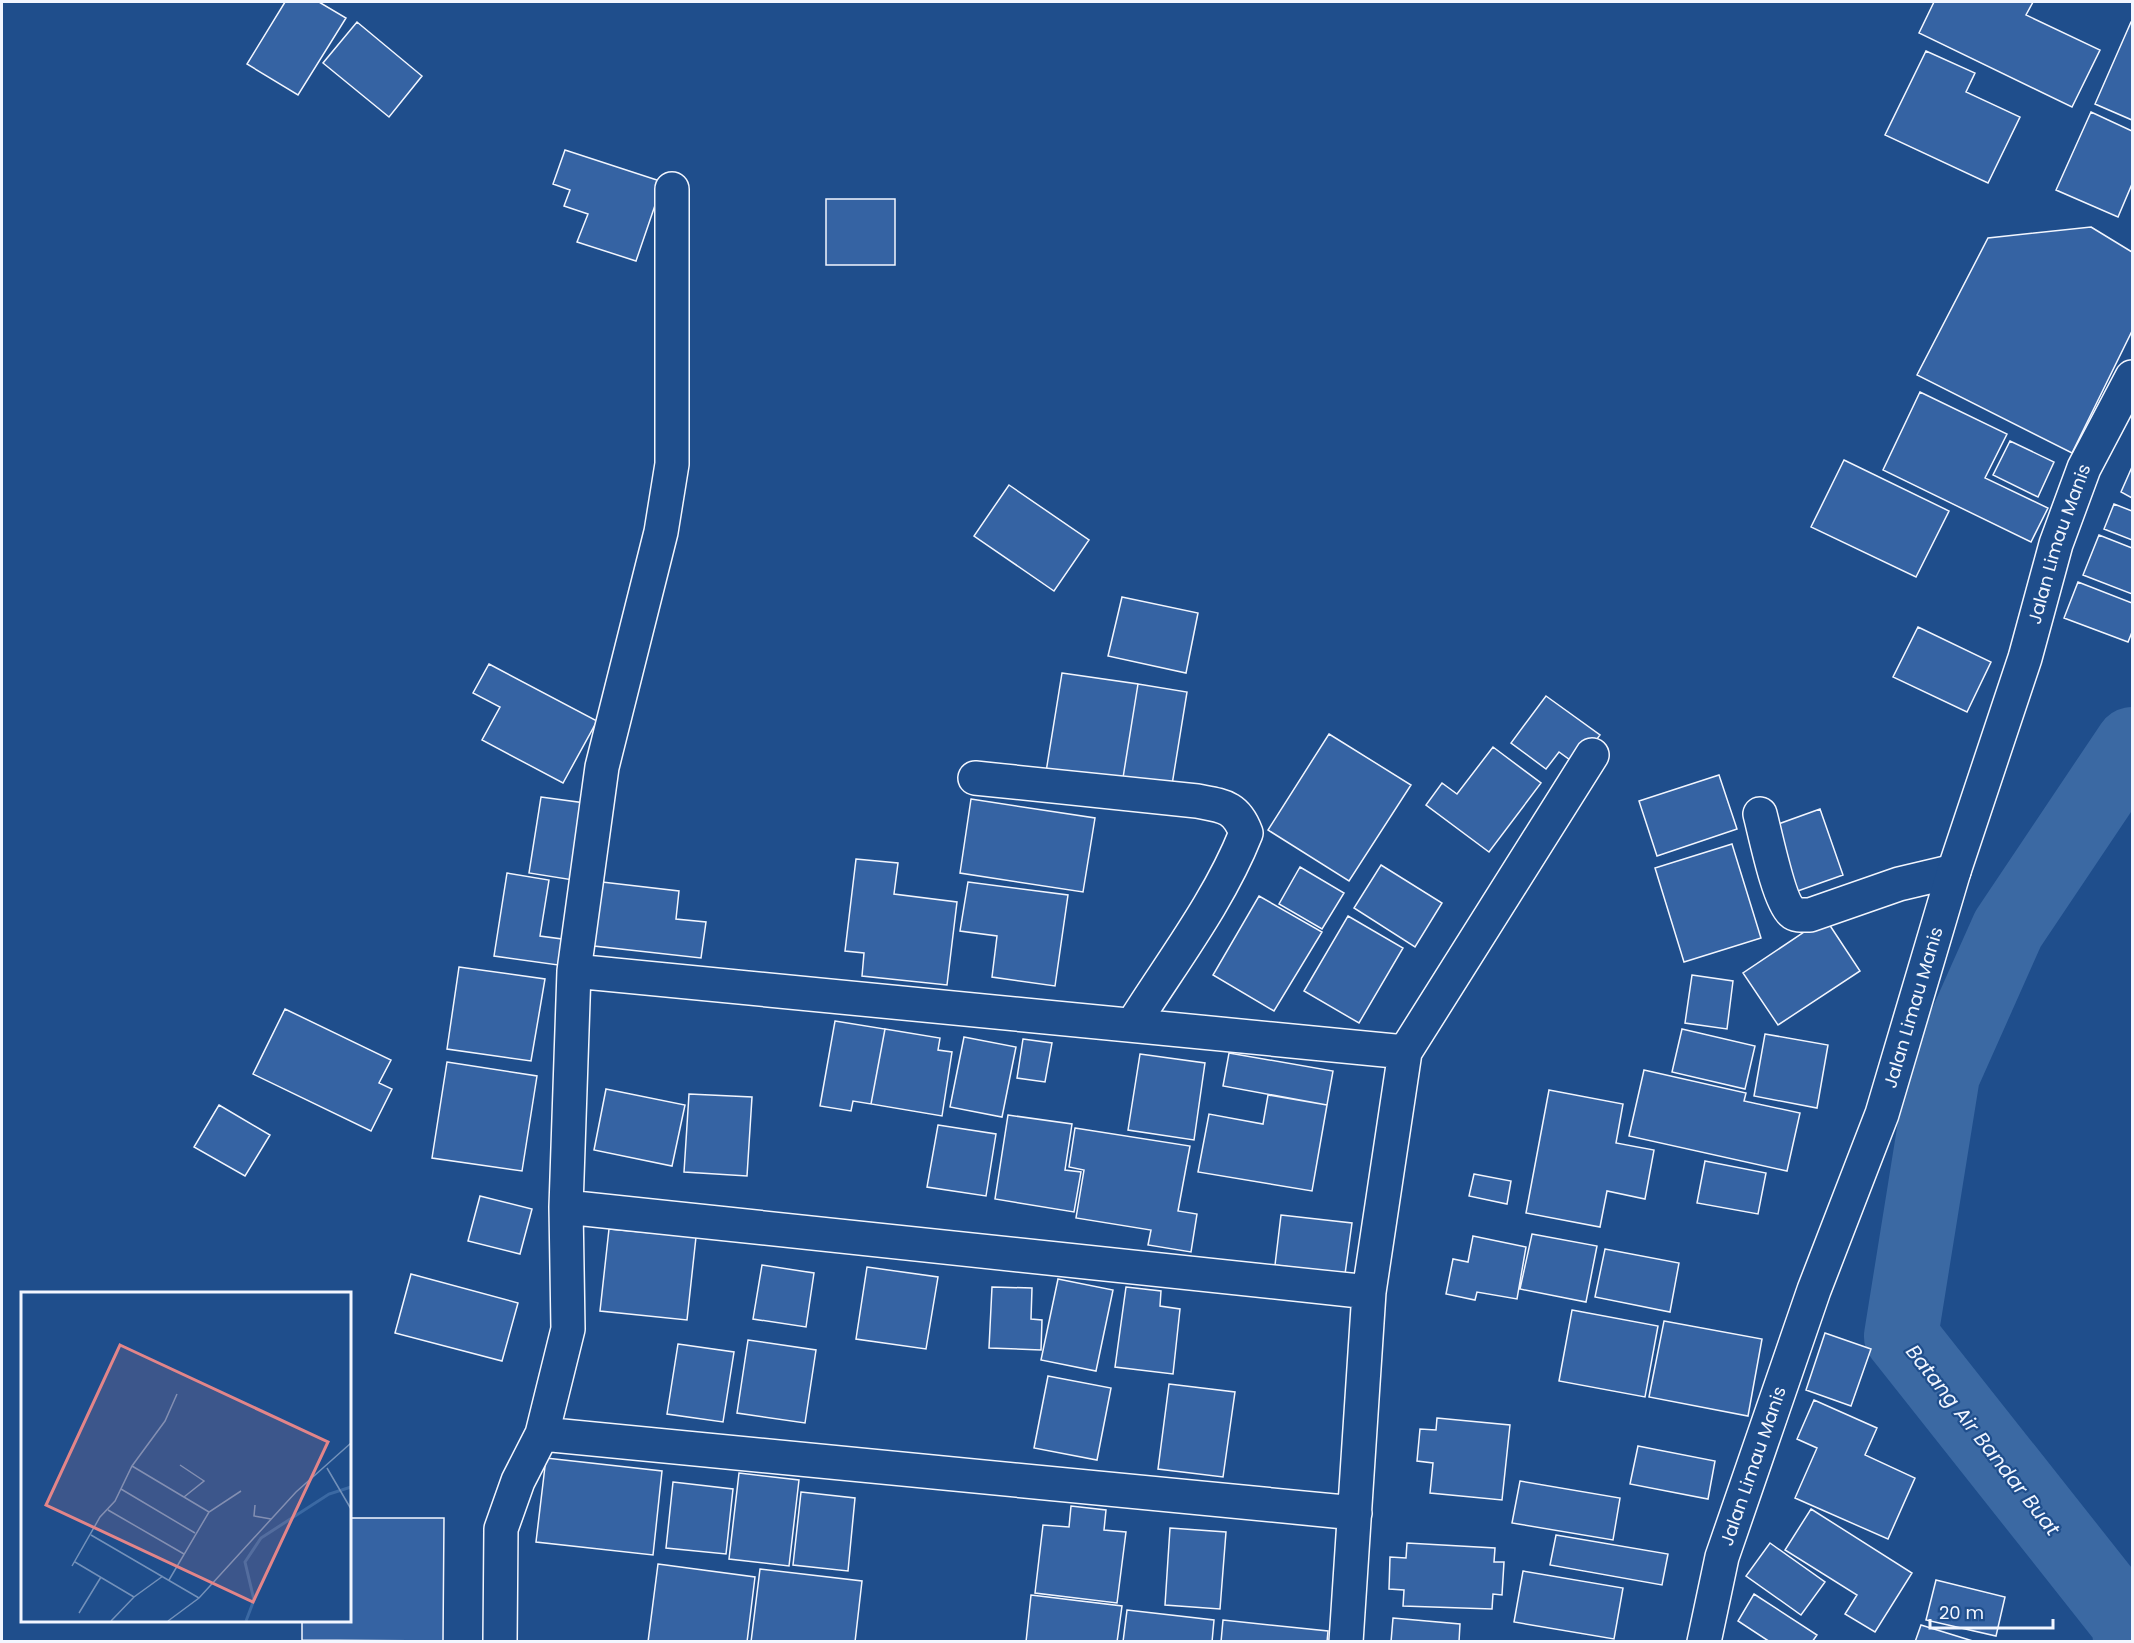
<svg xmlns="http://www.w3.org/2000/svg" width="2134" height="1643" viewBox="0 0 2134 1643" font-family="Poppins,sans-serif">
<rect width="100%" height="100%" fill="#1f4e8c"/>
<g fill="none" stroke-linecap="round" stroke-linejoin="round">
<path stroke="#3b69a3" stroke-width="74" d="M2130,1642L2129,1624L1901,1336L1943,1075L2008,929L2132,744"/>
</g>
<path fill="#3563a3" stroke="#f2f6ff" stroke-width="1.5" d="M285,2H319L346,18L298,95L247,64Z
M1934,2H2033L2026,15L2100,50L2072,107L1919,33Z
M357,22L422,76L389,117L323,63Z
M2131,22H2132V120L2095,104Z
M1926,51L1975,73L1966,92L2020,117L1988,183L1885,135Z
M2091,112L2132,131V184L2118,217L2056,190Z
M565,150L663,182L636,261L577,242L588,214L564,206L570,190L553,184Z
M826,199H895V265H826Z
M2091,227L2132,252V331L2072,453L1917,375L1988,238Z
M1920,392L2007,434L1985,478L2048,508L2031,542L1883,470Z
M2010,441L2054,462L2038,497L1993,475Z
M1844,460L1949,511L1916,577L1811,527Z
M2132,467V498L2121,492Z
M1009,485L1089,540L1054,591L974,536Z
M2114,504L2132,511V540L2104,529Z
M2099,535L2132,548V594L2083,575Z
M2078,582L2132,603V632L2128,642L2064,618Z
M1122,597L1198,613L1186,673L1108,656Z
M1918,627L1991,662L1967,712L1893,677Z
M489,664L597,721L563,783L482,740L500,707L473,693Z
M1062,673L1138,684L1122,784L1046,772Z
M1138,684L1187,692L1171,791L1122,784Z
M1546,696L1600,735L1577,765L1559,752L1546,769L1511,743Z
M1329,734L1411,785L1349,881L1268,830Z
M1493,747L1541,783L1489,852L1426,805L1442,783L1457,794Z
M1719,775L1737,829L1657,856L1639,801Z
M541,797L585,803L573,880L529,873Z
M971,799L1095,818L1083,892L960,873Z
M1820,809L1843,875L1792,893L1770,827Z
M1732,844L1761,938L1684,962L1655,868Z
M856,859L898,863L894,894L957,902L947,985L862,976L864,953L845,951Z
M1381,865L1442,903L1415,947L1354,908Z
M1300,867L1344,893L1322,929L1279,904Z
M507,873L549,880L540,936L562,939L558,965L494,956Z
M602,882L679,891L676,919L706,922L701,958L594,946Z
M968,882L1068,895L1055,986L992,977L997,936L960,931Z
M1259,896L1322,932L1274,1011L1213,975Z
M1348,916L1403,948L1359,1023L1304,991Z
M1825,918L1860,971L1778,1025L1743,973Z
M459,967L545,979L531,1061L447,1049Z
M1692,975L1733,981L1727,1029L1685,1023Z
M285,1009L391,1060L379,1083L392,1089L371,1131L253,1074Z
M835,1021L885,1029L871,1104L853,1101L851,1111L820,1106Z
M885,1029L940,1038L938,1050L952,1052L942,1116L871,1104Z
M1682,1029L1755,1046L1745,1089L1672,1072Z
M1765,1034L1828,1045L1817,1108L1754,1096Z
M964,1037L1016,1047L1002,1117L950,1107Z
M1023,1039L1052,1043L1045,1082L1017,1078Z
M1229,1053L1333,1071L1327,1105L1223,1086Z
M1140,1054L1205,1063L1194,1140L1128,1130Z
M447,1062L537,1076L522,1171L432,1158Z
M1644,1070L1746,1093L1744,1101L1800,1113L1787,1171L1629,1136Z
M606,1089L685,1105L672,1166L594,1150Z
M1549,1090L1623,1104L1616,1143L1654,1150L1645,1199L1607,1191L1600,1227L1526,1213Z
M689,1094L752,1097L747,1176L684,1172Z
M1268,1095L1327,1105L1312,1191L1198,1172L1209,1114L1263,1124Z
M219,1105L270,1135L245,1176L194,1147Z
M1008,1115L1072,1124L1065,1170L1081,1172L1074,1212L995,1199Z
M938,1125L996,1134L986,1196L927,1187Z
M1075,1128L1190,1146L1178,1211L1197,1214L1191,1252L1148,1245L1151,1230L1076,1218L1084,1170L1069,1167Z
M1705,1161L1766,1173L1758,1214L1697,1203Z
M1474,1174L1511,1181L1507,1204L1469,1196Z
M480,1196L532,1209L520,1254L468,1241Z
M1281,1215L1352,1223L1345,1274L1275,1265Z
M609,1229L696,1237L687,1320L600,1311Z
M1532,1234L1597,1246L1586,1302L1520,1289Z
M1473,1236L1526,1247L1517,1299L1477,1292L1475,1300L1446,1294L1453,1259L1468,1262Z
M1605,1249L1679,1263L1670,1312L1595,1297Z
M762,1265L814,1273L806,1327L753,1319Z
M867,1267L938,1277L926,1349L856,1339Z
M411,1274L518,1303L502,1361L395,1333Z
M1058,1279L1113,1290L1096,1371L1041,1360Z
M992,1287L1032,1288L1031,1319L1042,1320L1041,1350L989,1348Z
M1126,1287L1161,1291L1160,1306L1180,1309L1173,1374L1115,1367Z
M1572,1310L1658,1326L1645,1397L1559,1381Z
M1664,1321L1762,1339L1748,1416L1649,1397Z
M1825,1333L1871,1349L1851,1406L1806,1390Z
M748,1340L816,1350L805,1423L737,1413Z
M678,1344L734,1352L723,1422L667,1414Z
M1048,1376L1111,1388L1097,1460L1034,1448Z
M1169,1384L1235,1392L1223,1477L1158,1469Z
M1814,1400L1877,1428L1865,1455L1915,1478L1888,1539L1795,1498L1817,1448L1797,1439Z
M1437,1418L1510,1425L1502,1500L1430,1493L1433,1463L1417,1461L1420,1429L1436,1430Z
M1638,1446L1715,1461L1708,1499L1630,1484Z
M546,1458L662,1471L653,1555L536,1542Z
M739,1473L799,1480L789,1566L729,1559Z
M1520,1481L1620,1498L1613,1540L1512,1523Z
M673,1482L733,1489L726,1554L666,1548Z
M801,1492L855,1498L848,1571L793,1565Z
M1071,1506L1106,1510L1104,1530L1126,1532L1117,1603L1035,1593L1043,1525L1069,1527Z
M1811,1509L1912,1573L1875,1632L1845,1614L1857,1595L1785,1550Z
M350,1518H444L443,1641L302,1640V1620H350Z
M1170,1528L1226,1532L1220,1609L1165,1605Z
M1556,1535L1668,1554L1662,1585L1550,1565Z
M1407,1543L1495,1548L1494,1562H1504L1502,1595L1493,1594L1492,1609L1403,1606L1404,1590L1389,1589L1390,1557L1406,1558Z
M1770,1543L1825,1582L1801,1615L1746,1576Z
M658,1564L755,1577L747,1642H648Z
M760,1569L862,1581L855,1642H751Z
M1523,1571L1623,1588L1614,1639L1514,1622Z
M1936,1580L2005,1597L1996,1636L1926,1620Z
M1754,1594L1817,1635L1812,1642H1770L1738,1621Z
M1031,1595L1122,1606L1117,1642H1026Z
M1127,1610L1214,1620L1212,1642H1123Z
M1393,1618L1460,1624L1459,1642H1391Z
M1223,1620L1328,1631L1327,1642H1221Z
M1921,1625L1976,1642H1915Z"/>
<g fill="none" stroke-linecap="round" stroke-linejoin="round">
<defs>
<path id="street" d="M975,778L1197,801C1223,806 1236,806 1246,833C1219,901 1172,962 1133,1024
M1760,814C1765,833 1779,902 1792,912C1796,916 1804,915 1810,915L1899,884L1954,871
M574,971L1405,1052
M566,1207L1369,1292
M542,1434L1355,1513
M500,1642L501,1529L518,1481L542,1434L568,1329L566,1207L574,971L602,767L661,532L672,464V189
M1346,1642L1369,1292L1405,1052L1592,755"/>
<g id="secondary">
<path id="s1" d="M1704,1642L1722,1557L1814,1290L1882,1114L1954,871L2025,658L2056,544L2084,468L2132,377"/>
</g>
</defs>
<use href="#street" stroke="#f2f6ff" stroke-width="36"/>
<use href="#secondary" stroke="#f2f6ff" stroke-width="36"/>
<use href="#street" stroke="#1f4e8c" stroke-width="33"/>
<use href="#secondary" stroke="#1f4e8c" stroke-width="33"/>
</g>
<g text-anchor="middle" stroke-width="4.5" stroke-linejoin="round" paint-order="stroke">
<g font-size="18" fill="#f2f6ff" stroke="#1f4e8c">
<text dy="6" stroke="none"><textPath href="#s1" startOffset="1155">Jalan Limau Manis</textPath></text>
<text dy="6" stroke="none"><textPath href="#s1" startOffset="669">Jalan Limau Manis</textPath></text>
<text dy="6" stroke="none"><textPath href="#s1" startOffset="183">Jalan Limau Manis</textPath></text>
</g>
<g font-size="20" font-style="italic" fill="#f2f6ff" stroke="#1f4e8c">
<text transform="translate(1983 1440) rotate(52)" y="7">Batang Air Bandar Buat</text>
</g>
</g>
<g transform="translate(21 1292)">
<rect width="330" height="330" fill="#1f4e8c"/>
<path fill="none" stroke="#3b69a3" stroke-width="3" d="M225,329L233,308L224,270L240,246L308,202L330,195"/>
<path fill="none" stroke="#7391ba" stroke-width="1.5" d="M159,173L183,189L163,205M111,174L188,220M306,176L330,217M100,197L174,241M234,213L233,224L250,227M87,218L163,262M70,243L178,306M54,270L113,305M51,274L79,225L94,209L111,174L144,129L156,102M148,288L188,220L220,199M58,321L80,285M90,329L113,305L142,284M147,329L178,306L275,200L330,151"/>
<path fill="#e38589" fill-opacity="0.15" stroke="#e38589" stroke-width="3" d="M99,53L307,150L232,310L25,213Z"/>
<rect width="330" height="330" fill="none" stroke="#f2f6ff" stroke-width="3"/>
</g>
<rect width="2134" height="1643" fill="none" stroke="#f2f6ff" stroke-width="6"/>
<path d="M1930 1619v9h123v-9" fill="none" stroke="#f2f6ff" stroke-width="3"/>
<text x="1939" y="1619" font-size="18" fill="#f2f6ff" stroke="#1f4e8c" stroke-width="4.5" paint-order="stroke">20 m</text>
</svg>
